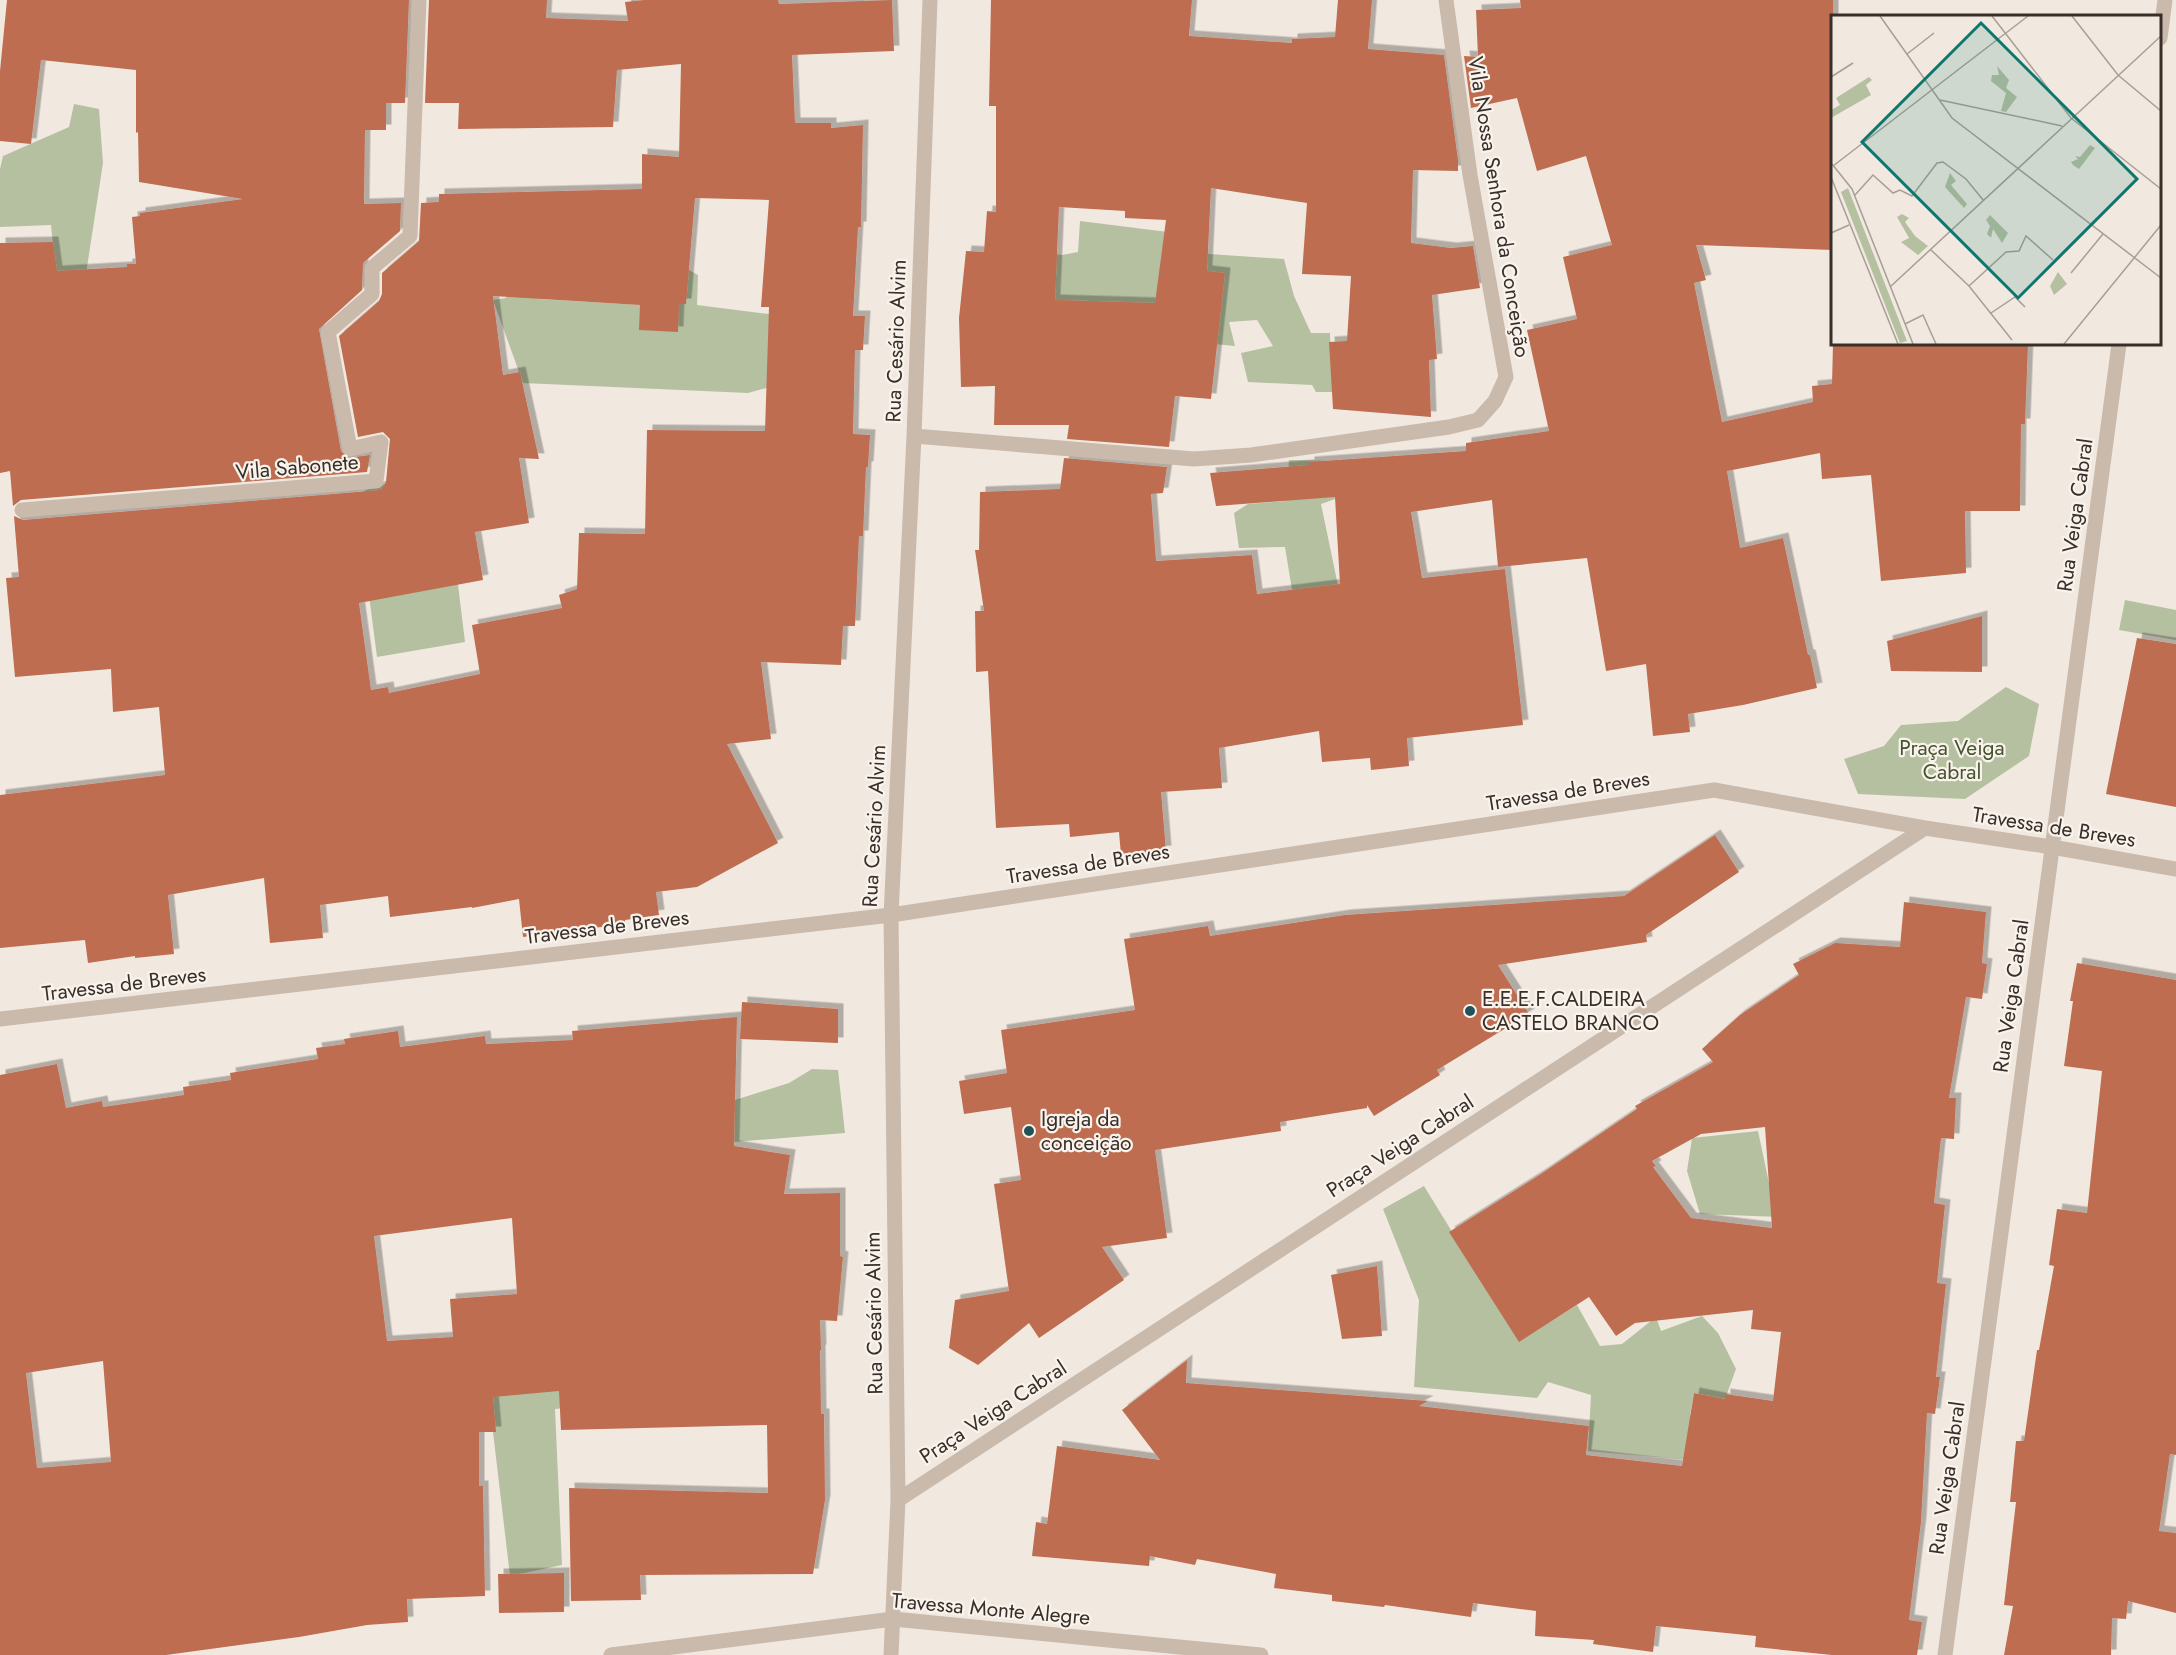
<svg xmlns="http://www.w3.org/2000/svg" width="2176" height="1655" viewBox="0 0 2176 1655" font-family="Jost,sans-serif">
<defs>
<filter id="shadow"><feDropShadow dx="5.5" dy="-5.5" stdDeviation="0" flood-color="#0004"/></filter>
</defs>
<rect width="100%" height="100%" fill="#f1e9e0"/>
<path fill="#b5c0a0" d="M74,104L99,109L103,163L80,313L65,358L51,225L0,227V169L3,156L69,127Z
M1080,221L1192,235L1194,253L1284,259L1294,296L1311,333H1330L1331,367L1347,392H1316L1312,385L1248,382L1241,353L1273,346L1257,320L1229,322L1235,346L1192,342L1077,302L1010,297V247L1062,255L1078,252Z
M665,257L698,275L697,305L769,314L777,385L748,393L523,383L493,300L506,298L502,269L539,299L659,306Z
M442,454L465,642L377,657L356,495Z
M1289,460L1340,461L1338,498L1321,504L1341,600L1292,590L1285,547L1239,548L1234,513L1248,504L1286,501Z
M2125,600L2176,610V640L2119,630Z
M2006,687L2039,704L2029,756L1965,799L1858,794L1844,759L1884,746L1901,725L1958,721Z
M812,1069L838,1070L845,1133L734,1142L735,1100L789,1083Z
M1758,1131L1769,1183L1802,1180L1811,1218L1700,1214L1687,1171L1692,1138Z
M1424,1186L1519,1341L1577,1305L1600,1346L1622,1344L1656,1317L1661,1331L1702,1316L1718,1333L1736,1369L1725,1399L1694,1393L1690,1415L1721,1421L1768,1467L1588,1451L1591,1395L1548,1382L1537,1398L1414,1387L1419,1300L1383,1209Z
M480,1322L591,1405L555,1409L562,1565L510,1576Z"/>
<path fill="#be6d51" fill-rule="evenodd" filter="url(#shadow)" d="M7,0H409L405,103H386V130H365L364,204L401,203L400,231L363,263L362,290L319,329L341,451L348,458L370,455L367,472L21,500L13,506L10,471L0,473V243L53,242L57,271L127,267V264H136L132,217L140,216V213L243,199L139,182L138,132L136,133V70L41,60L31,144L0,141V71Z
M429,0H547L546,18L628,21L625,2L645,0H778L779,4L892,0L894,51L792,55L795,123H831V128L863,125L861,227H858L853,316H865L863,350H855L853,434L870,435L868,467H866L863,536H859L855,626H843L841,665L761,662L771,739L727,744L778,843L697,887L656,892L659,915L625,920V924L523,937L519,899L472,908V907L390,917L388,896L320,905L323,938L270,943L264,878L168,895L174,954L135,958V956L88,963L85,940L0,948V795L165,775L159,707L113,712L111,669L15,677L6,578L19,577L14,516L23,520L381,490L386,482L390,439L383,432L358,437L339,336L379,301L382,294V273L419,241L421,203L439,202V194L642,189V154L679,157L681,64L617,70L613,127L458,129L459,103H425ZM695,198L769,200L761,307H769L765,431L647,430L645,534L579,533L577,589L559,595L562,608L472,625L480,674L389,693L388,687L371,690L359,603L483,580L475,532L529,523L519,458L539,459L520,372L503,375L493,296L640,305L639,330L678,332L679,304H686Z
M991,0H1192L1189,36L1292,43V39L1335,37L1338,0H1372L1368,49L1444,55L1458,160V171L1413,170L1411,243L1451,248L1473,246L1480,288L1432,295L1437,359L1429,360L1431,417L1333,409L1329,342L1347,341L1351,276L1302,274L1307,203L1211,188L1207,271L1225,273L1211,399L1175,396L1169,447L1067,439L1069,425H994L995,386L961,387L959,318L966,251L984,252L987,211L996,212V106H989ZM1059,207L1125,211V218L1166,220L1155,303L1055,300Z
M1520,0H1833V250L1696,245L1706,280L1694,283L1722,422L1813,402L1812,386L1832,384L1833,344H2028L2025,424H2021L2020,511H1965L1966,573L1881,581L1871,475L1822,479L1820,453L1727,471L1740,548L1783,538L1808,655H1810L1817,688L1743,705L1688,714L1690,732L1653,736L1646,664L1606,671L1587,558L1498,567L1492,500L1411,512L1422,578L1505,569L1523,725L1407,738L1409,766L1371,770L1370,758L1322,762L1319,731L1219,748L1222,788L1161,792L1166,851L1121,855L1119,832L1070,837L1069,824L996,828L988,671L976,672L975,611H984L975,550H979L980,492L1060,489L1064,458L1167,467L1163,493L1151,494L1156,561L1252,555L1257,594L1340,584L1335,497L1216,506L1210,473L1309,465V462L1466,451V443L1549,431L1527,330L1577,319L1563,257L1612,245L1586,156L1537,171L1517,98L1471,108L1464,56L1478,57L1476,10L1521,8Z
M1982,616V672L1891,671L1887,641Z
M2137,638L2176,644V807L2106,794Z
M1715,835L1739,872L1646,935L1647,942L1498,965L1529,1014L1437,1070L1440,1075L1374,1116L1367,1105V1108L1280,1122L1281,1131L1155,1150L1167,1238L1102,1247L1124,1280L1039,1338L1029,1323L978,1365L949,1348L955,1300L1009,1291L994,1184L1021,1180L1011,1107L964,1114L959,1081L1007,1073L1001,1030L1135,1010L1124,939L1208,926L1210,936L1345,915L1624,896Z
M1904,902L1986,912L1982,963L1987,964L1982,999L1966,997L1949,1098H1956L1954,1139L1941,1138L1934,1203L1945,1205L1937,1283L1946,1284L1936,1377H1940L1935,1414L1927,1413L1921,1522L1909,1620L1922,1622L1917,1655H1832L1755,1647L1756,1636L1656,1626L1653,1652L1593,1644L1594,1640L1535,1636L1536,1611L1473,1603L1471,1617L1385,1605L1384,1607L1332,1601V1595L1274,1588L1276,1574L1197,1559L1195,1565L1150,1556L1149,1566L1032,1556L1036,1522L1047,1524L1057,1446L1160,1460L1122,1410L1187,1360L1186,1383L1428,1401L1419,1406L1589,1426L1586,1455L1682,1466L1694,1393L1725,1399V1394L1773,1401L1781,1332L1751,1329L1753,1310L1635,1323L1616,1336L1589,1297L1519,1342L1449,1232L1541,1174L1637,1109L1635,1106L1713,1062L1702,1049L1740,1015L1799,975L1793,964L1835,943L1900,947ZM1765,1127L1772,1228L1691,1218L1653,1167L1656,1166L1652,1161L1701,1134Z
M2077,963L2176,980V1455L2170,1454L2159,1531L2176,1533V1613L2128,1601L2126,1619L2112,1618L2111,1655H2004L2013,1606L2004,1605L2016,1502H2010L2016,1441H2024L2037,1350H2039L2054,1266L2049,1265L2057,1209L2087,1213L2102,1071L2064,1066L2073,1001H2070Z
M742,1002L838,1009V1043L740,1039Z
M737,1017L734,1146L790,1155L784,1194L840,1193V1256L843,1257L837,1321L820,1320L821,1350H820L821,1414H824L825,1500L813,1574L640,1575L641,1600L571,1601L569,1488L768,1493L767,1425L561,1430L559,1391L493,1397L496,1432H479V1486H483L485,1596L407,1599L408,1622L367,1625L299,1637L166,1655H0V1075L57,1064L66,1108L102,1101L103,1107L184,1095L183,1087L231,1080L230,1073L318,1059L316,1048L345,1044L344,1039L398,1031L400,1047L485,1036L486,1044L573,1040L572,1031ZM512,1218L517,1294L450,1299L453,1337L387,1341L374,1236ZM103,1361L111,1462L37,1468L26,1373Z
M1377,1266L1382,1336L1342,1339L1331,1275Z
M564,1573V1612L499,1613L498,1574Z"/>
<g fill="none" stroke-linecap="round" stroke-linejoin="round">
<path stroke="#c9baac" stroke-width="15" d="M2160,38L2165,0
M914,436L1194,459L1251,455L1449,427L1478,420L1495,401L1506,377L1470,175L1446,0
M22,510L376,481L381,442L350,449L328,332L372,294V268L410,236L419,0
M0,1019L891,915L1714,790L1925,828L2052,847L2176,869
M898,1500L1925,828
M611,1655L893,1619L1261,1655
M891,1655L898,1500L891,915L914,436L930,0
M1945,1655L2119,344"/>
</g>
<g fill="#225257" stroke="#f9f3ec" stroke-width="2">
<circle cx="1470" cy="1011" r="6"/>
<circle cx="1029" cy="1131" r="6"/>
</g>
<g text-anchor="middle" stroke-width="4.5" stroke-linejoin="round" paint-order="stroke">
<g font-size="21" fill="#382f2a" stroke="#f9f3ec">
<text transform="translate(1499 207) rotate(81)" y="7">Vila Nossa Senhora da Conceição</text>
<text transform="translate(896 341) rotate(-88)" y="7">Rua Cesário Alvim</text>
<text transform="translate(297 467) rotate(-5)" y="7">Vila Sabonete</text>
<text transform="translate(2075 515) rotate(-82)" y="7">Rua Veiga Cabral</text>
<text transform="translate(1568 791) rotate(-9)" y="7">Travessa de Breves</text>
<text transform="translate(874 826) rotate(-87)" y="7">Rua Cesário Alvim</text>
<text transform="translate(2054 827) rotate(9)" y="7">Travessa de Breves</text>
<text transform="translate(1088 864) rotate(-9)" y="7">Travessa de Breves</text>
<text transform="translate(607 927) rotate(-7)" y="7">Travessa de Breves</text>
<text transform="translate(124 984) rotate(-7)" y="7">Travessa de Breves</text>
<text transform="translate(2011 996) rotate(-82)" y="7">Rua Veiga Cabral</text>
<text transform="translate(1400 1146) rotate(-33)" y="7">Praça Veiga Cabral</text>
<text transform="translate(874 1313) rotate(-91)" y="7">Rua Cesário Alvim</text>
<text transform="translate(993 1412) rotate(-33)" y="7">Praça Veiga Cabral</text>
<text transform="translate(1947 1478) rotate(-82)" y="7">Rua Veiga Cabral</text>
<text transform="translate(991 1609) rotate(5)" y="7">Travessa Monte Alegre</text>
</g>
<g font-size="21" fill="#465430" stroke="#f9f3ec">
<text x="1952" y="755">Praça Veiga<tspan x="1952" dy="24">Cabral</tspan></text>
</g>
<g font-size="21" fill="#382f2a" stroke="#f9f3ec" text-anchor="start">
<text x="1482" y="1006">E.E.E.F.CALDEIRA<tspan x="1482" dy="24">CASTELO BRANCO</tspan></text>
<text x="1041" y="1126">Igreja da<tspan x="1041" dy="24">conceição</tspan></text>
</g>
</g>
<g transform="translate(1831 15)">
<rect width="330" height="330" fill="#f1e9e0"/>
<path d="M166,51L178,65L175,73L186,82L175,97L170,96L175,78L160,66L161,60H168ZM38,62L41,65L35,70L40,80L0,103V95L9,90L5,83ZM259,130L264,133L248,154L242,150L240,147L247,144L244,141L249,142ZM119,158L125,166L120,170L136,189L133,193L114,172ZM17,173L76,326L69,328L10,177ZM71,199L78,203L74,207L84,221L97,231L87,240L70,227L78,223L66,202ZM159,200L177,218L171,228L162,214L160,223L156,219L159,211L155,205ZM227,257L236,269L223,280L219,271Z" fill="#b5c0a0"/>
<path fill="none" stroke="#a79f97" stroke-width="1.5" d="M49,1L121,103L330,263M161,1L240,103L330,174M241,1L287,60L330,96M76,39L103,18M0,62L22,48M109,85L231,111M1,149L21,174L82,329M2,151L197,1M0,162L67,329M24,180L42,160L62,178L69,175L81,181L106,148L112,147L135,164L153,186M0,218L18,210M100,235L138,271L181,325M240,258L272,219M138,271L175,237L188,236L195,221L222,245M59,272L330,21M160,298L184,282L194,292M74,309L92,300L105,329M233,329L330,210"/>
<path fill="#0f766e" fill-opacity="0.15" stroke="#0f766e" stroke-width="3" d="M150,8L306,164L187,283L31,127Z"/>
<rect width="330" height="330" fill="none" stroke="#382f2a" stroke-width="3"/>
</g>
</svg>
